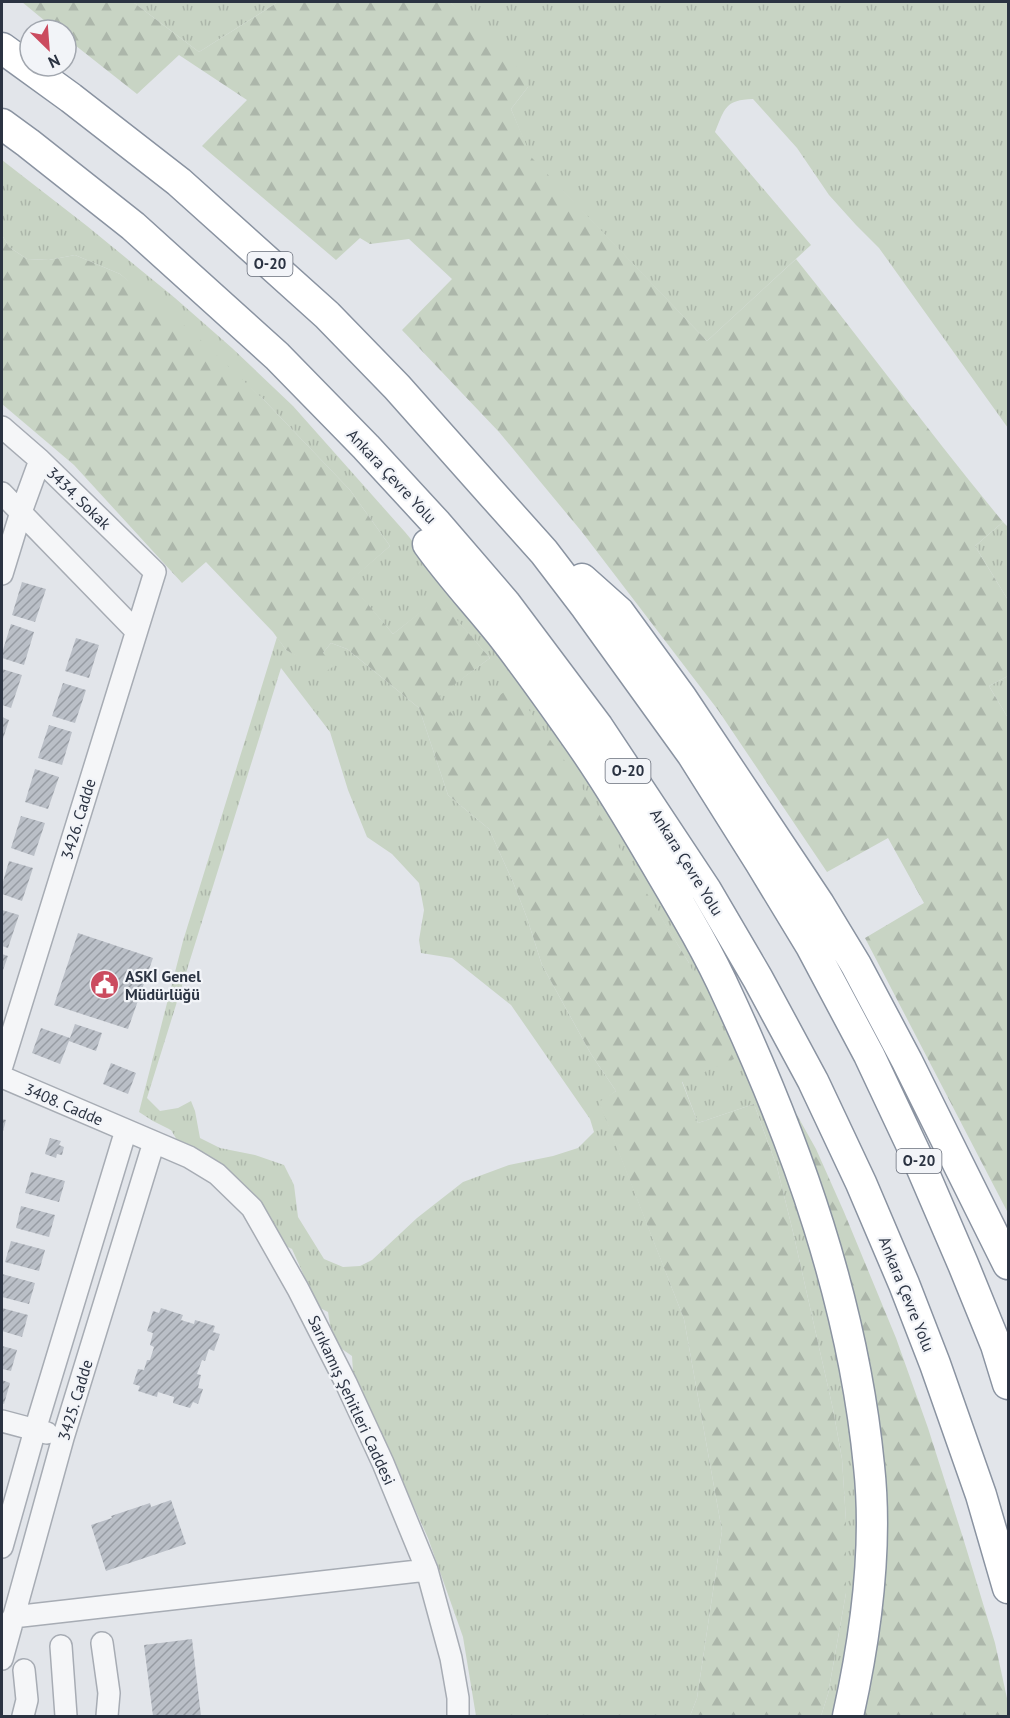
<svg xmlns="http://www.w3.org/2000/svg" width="1010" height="1718" viewBox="0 0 1010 1718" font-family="'PT Sans',sans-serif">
<defs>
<pattern id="grass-tufts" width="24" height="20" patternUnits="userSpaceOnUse" patternTransform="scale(1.5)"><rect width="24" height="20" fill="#c8d4c4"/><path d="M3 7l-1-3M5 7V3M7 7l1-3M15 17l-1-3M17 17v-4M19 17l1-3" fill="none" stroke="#acb6aa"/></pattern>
<pattern id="forest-firs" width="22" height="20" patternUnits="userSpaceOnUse" patternTransform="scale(1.5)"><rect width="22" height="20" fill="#c8d4c4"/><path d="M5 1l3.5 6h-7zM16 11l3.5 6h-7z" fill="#acb6aa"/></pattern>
<pattern id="building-hatch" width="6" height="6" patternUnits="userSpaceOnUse" patternTransform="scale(1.5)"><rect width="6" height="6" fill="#babfc7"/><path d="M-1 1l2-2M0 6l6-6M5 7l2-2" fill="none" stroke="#979ca3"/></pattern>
</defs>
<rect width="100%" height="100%" fill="#e2e5ea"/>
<path fill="url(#grass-tufts)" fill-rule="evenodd" d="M133,2H278L199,52Z
M450,2H1008V428L879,248L856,225L829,195L797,148L753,99C725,100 725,108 715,132L811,245L707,341L531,158L511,109L528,87Z
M2,160L87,226L175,298L232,348L293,406L405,532L451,588L623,825L765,1097L830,1315L850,1421L855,1463L858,1515V1584L834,1716H821L828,1694L846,1593V1521L842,1459L833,1409L793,1232L777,1167L754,1104L698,1123L682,1081L689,963L646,893L512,687L460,726L438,696L490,658L438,599L393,634L348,582L390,546L350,490L263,399L120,274L75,255L49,260L27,259L9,247L2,235Z
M1003,522L1008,527V600L975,546Z
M277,637L286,650L302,658L323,653L331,643L347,649L419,708L448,795L489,829L513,882L527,918L542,965L591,1054L616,1091L600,1103L684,1319L722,1531L697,1698L690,1716H476L463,1637L428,1538L353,1372L352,1356L339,1347L330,1325L328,1312L318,1307L292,1249L279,1243L257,1203L241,1183L180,1145L171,1130L153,1121L139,1112L183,941ZM281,668L330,732L348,790L367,837L392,854L419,883L424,910L419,940L421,953L452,958L511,1005L590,1119L594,1132L578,1148L553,1156L509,1165L463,1182L417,1218L372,1260L360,1266L343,1267L324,1259L298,1217L294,1185L284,1165L255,1155L220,1148L200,1138L195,1111L191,1101L178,1108L160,1111L147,1098Z
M1008,676V718L989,686Z"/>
<path fill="url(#forest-firs)" d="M22,2H133L199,52L278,2H450L527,76L528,87L511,109L532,158L707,341L796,259C866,346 932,436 1003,522L975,546L1008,600V676L989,686L1008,718V1213L865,938L924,903L888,838L827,872L718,710L582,532L499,432L402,330L452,279L409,239L370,244L360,238L336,260L202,146L247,100L179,55L137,94L66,38V30H56Z
M2,235L9,247L27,259L49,260L75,255L120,274L190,330L263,399L350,490L390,546L349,582L393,634L438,598L490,658L439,696L460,725L512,686L563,758L602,819L689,963L734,1059L682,1082L698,1123L754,1104L777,1167L793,1232L833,1409L842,1459L846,1521V1593L828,1694L821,1716H690L697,1698L722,1531L684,1319L599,1102L616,1091L591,1054L542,965L527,918L513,882L489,829L448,795L419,708L347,649L331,643L323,653L334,666L325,672L286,650L273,632L206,562L182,583L74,465L2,404Z
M788,1099L816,1149L844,1212L896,1338L928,1428L964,1541L995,1643L1008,1703V1716H863L885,1554Z"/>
<path fill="url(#building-hatch)" d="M22,582L46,589L35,622L12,615Z
M11,624L34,632L24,665L2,658V653Z
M76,638L99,645L89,678L65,671Z
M2,669L22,675L11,708L2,705Z
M63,683L86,690L75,723L52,716Z
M2,717L9,720L2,742Z
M49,725L72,732L62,765L38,758Z
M35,769L59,777L48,809L25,802Z
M21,816L45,823L34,856L11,848Z
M9,861L33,868L22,901L2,894V885Z
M2,910L19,915L8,948L2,946Z
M78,933L153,958L128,1029L54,1005Z
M2,954L8,956L2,973Z
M75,1024L102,1033L96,1051L69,1041L60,1064L32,1053L41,1028L70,1038Z
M111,1063L136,1073L128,1094L103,1084Z
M2,1119L6,1120L2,1135Z
M50,1138L61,1141L59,1145L64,1147L62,1155L57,1154L56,1158L45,1154Z
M31,1172L65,1181L59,1202L25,1193Z
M21,1206L55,1215L49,1237L16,1228Z
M11,1241L45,1250L39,1271L5,1262Z
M2,1274L35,1283L29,1304L2,1297Z
M2,1308L28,1315L22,1337L2,1331Z
M161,1308L183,1315L181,1320L194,1324L195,1320L215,1326L213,1332L220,1334L214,1351L209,1349L205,1361L202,1360L197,1374L201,1375L198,1388L203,1389L198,1404L193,1402L190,1408L173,1403L174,1397L158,1392L157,1397L138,1391L140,1386L133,1384L138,1369L144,1370L147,1360H150L154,1347L150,1345L153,1333L147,1331L153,1311L159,1313Z
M2,1346L17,1350L11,1371L2,1369Z
M2,1380L10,1383L4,1404L2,1403Z
M171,1500L186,1544L106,1571L91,1525L112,1518L111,1516L150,1503L151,1507Z
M192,1639L201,1716H153L144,1645Z"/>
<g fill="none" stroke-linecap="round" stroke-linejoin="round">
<defs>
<path id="minor" d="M2,427L40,460L155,572L2,1066
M2,493L136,631
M2,574L21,512L40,460
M2,1077L189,1157L217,1174L252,1208L298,1289L346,1383L383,1463L427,1570L451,1658L458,1698V1716
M2,1421L47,1433
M2,1547L35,1430L126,1130
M13,1617L427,1570
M102,1643L109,1693L107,1716
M61,1646L66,1716
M2,1659L63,1438L154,1142
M23,1716L27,1700L24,1670"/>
<path id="highway" d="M2,48L71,98L179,182L327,315L397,387L493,495L544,552L586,607L692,754L760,862L811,946L869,1055L917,1157L963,1264L996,1345L1008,1384
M2,124L28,143L133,226L277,356L366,447L437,524L505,603L598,727L706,890L758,979L813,1081L861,1183L904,1284L935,1364L981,1495L1008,1588
M428,544C450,575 477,604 501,634C526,666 550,700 574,734C601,772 626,813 650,854C677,900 706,947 728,996C797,1144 853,1302 869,1466C878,1549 866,1635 848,1716
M582,579L619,612L681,697L819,904L856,965L907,1061L1008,1264"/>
</defs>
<use href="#minor" stroke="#a7acb4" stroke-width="24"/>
<use href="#highway" stroke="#8a93a1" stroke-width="33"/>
<use href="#minor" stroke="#f5f6f8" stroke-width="21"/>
<use href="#highway" stroke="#fff" stroke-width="30"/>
</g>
<defs>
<symbol id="civic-disc" viewBox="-11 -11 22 22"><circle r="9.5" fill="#cb4b5f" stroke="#f2f4f8"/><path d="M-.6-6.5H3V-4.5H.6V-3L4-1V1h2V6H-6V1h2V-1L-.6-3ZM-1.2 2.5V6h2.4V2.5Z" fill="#fff"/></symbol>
</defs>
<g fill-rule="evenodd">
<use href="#civic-disc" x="88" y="968" width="33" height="33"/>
</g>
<g text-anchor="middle" stroke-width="4.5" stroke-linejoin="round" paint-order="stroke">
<g fill="#f2f4f8" stroke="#676d79" stroke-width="1.5">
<rect x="247.5" y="252" width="45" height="24" rx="4.5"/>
<rect x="605.5" y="759" width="45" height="24" rx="4.5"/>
<rect x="896.5" y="1149" width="45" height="24" rx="4.5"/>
</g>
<g font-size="15" font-weight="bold" fill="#2b3342">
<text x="270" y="269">O-20</text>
<text x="628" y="776">O-20</text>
<text x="919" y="1166">O-20</text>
</g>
<g font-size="16" fill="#2b3342" stroke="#f2f4f8">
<text transform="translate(392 476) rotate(47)" y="6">Ankara Çevre Yolu</text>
<text transform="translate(79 498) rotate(44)" y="6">3434. Sokak</text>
<text transform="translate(78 819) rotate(-73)" y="6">3426. Cadde</text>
<text transform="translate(687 862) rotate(58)" y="6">Ankara Çevre Yolu</text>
<text transform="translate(64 1104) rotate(23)" y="6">3408. Cadde</text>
<text transform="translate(907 1294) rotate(68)" y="6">Ankara Çevre Yolu</text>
<text transform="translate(75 1400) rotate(-73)" y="6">3425. Cadde</text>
<text transform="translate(352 1400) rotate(65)" y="6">Sarıkamış Şehitleri Caddesi</text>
</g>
<g font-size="16" font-weight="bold" fill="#2b3342" stroke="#f2f4f8" text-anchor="start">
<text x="125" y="982">ASKİ Genel<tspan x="125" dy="18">Müdürlüğü</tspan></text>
</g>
</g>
<rect width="1010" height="1718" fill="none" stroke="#2b3342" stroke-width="6"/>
<g transform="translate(48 48) rotate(155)"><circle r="28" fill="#f2f4f8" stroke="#a2a7af" stroke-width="1.5"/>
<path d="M0-4.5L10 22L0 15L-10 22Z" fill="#cb4b5f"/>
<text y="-9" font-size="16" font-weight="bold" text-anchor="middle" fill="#2b3342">N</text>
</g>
</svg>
